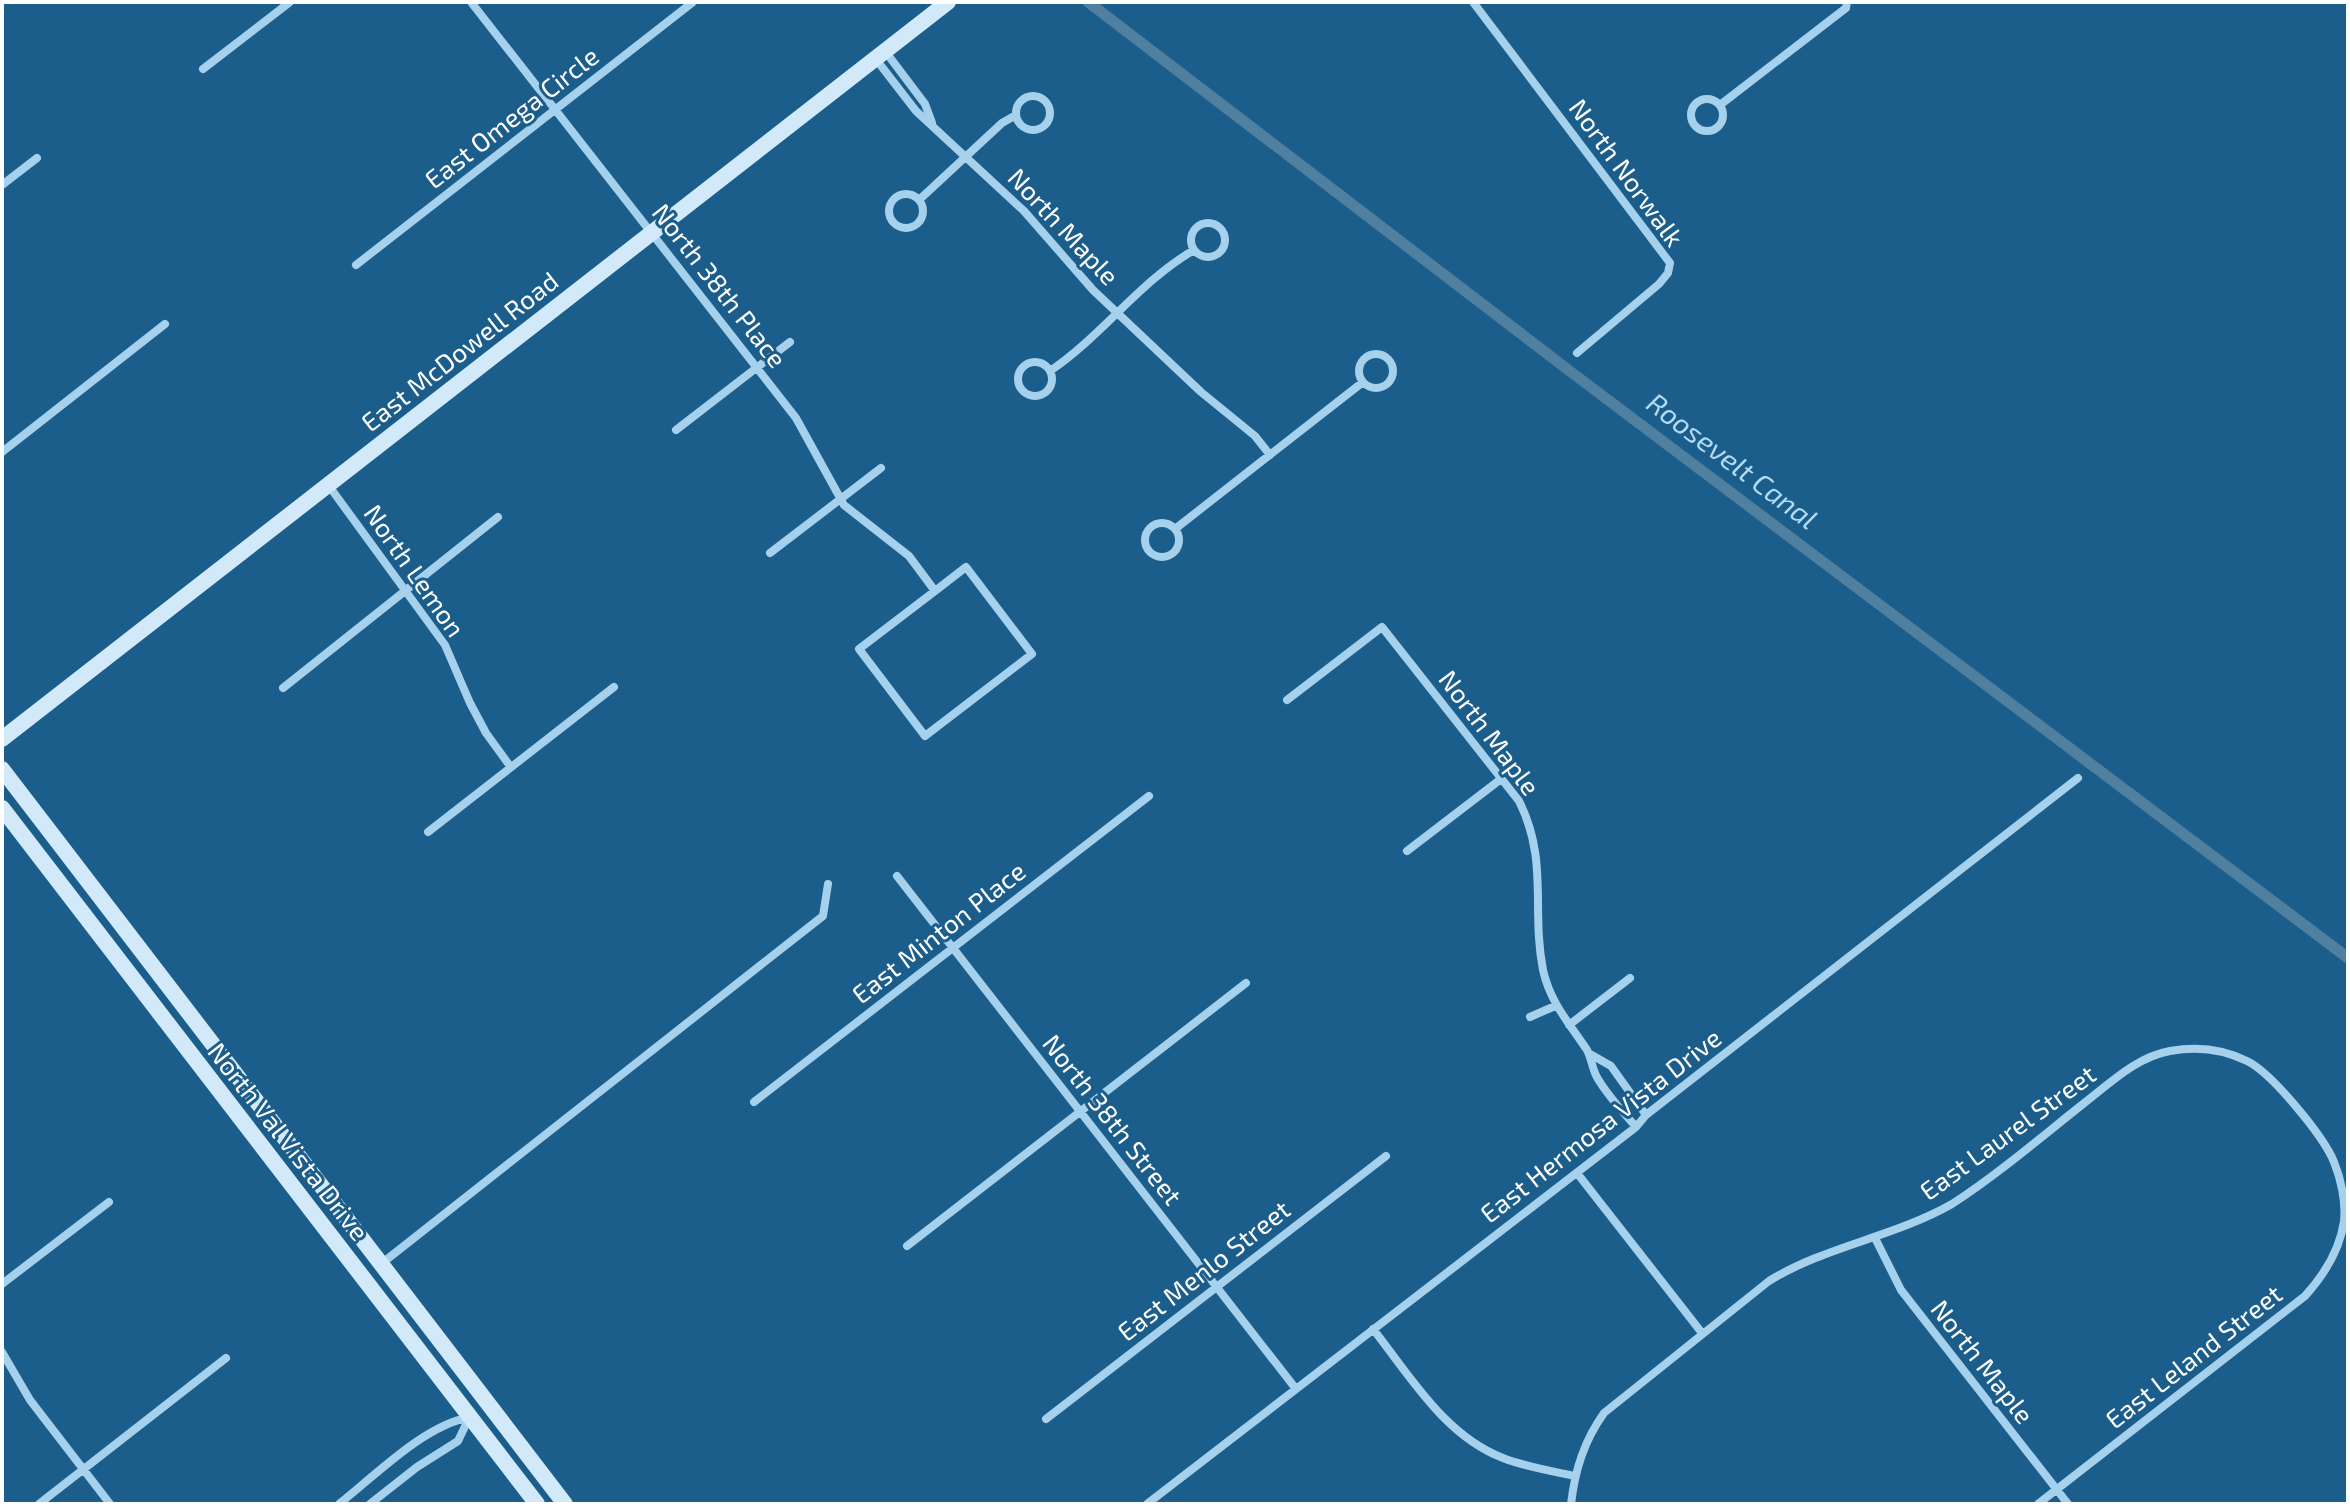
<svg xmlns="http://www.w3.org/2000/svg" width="2350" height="1506" viewBox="0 0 2350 1506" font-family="'Exo 2',sans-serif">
<rect width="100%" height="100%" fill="#1b5d8b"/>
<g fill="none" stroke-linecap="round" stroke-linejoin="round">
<path stroke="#50809f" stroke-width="11" d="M1088,2L1571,372L2348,958"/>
<path stroke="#a6d1ed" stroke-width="8" d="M471,2L796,418L844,505L909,556L935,591L966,567L1032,654L925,736L859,649L935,591
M1473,2L1670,263L1668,273L1659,284L1577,353
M885,51L925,104L932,123
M875,58L916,111L1024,211L1093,290L1201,392L1255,436L1270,455
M203,69L290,2
M1016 113a17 17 0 1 1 34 0a17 17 0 1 1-34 0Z
M1691 115a16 16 0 1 1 32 0a16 16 0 1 1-32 0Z
M1720,105L1846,8L1847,2
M2,185L37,158
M889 211a17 17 0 1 1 34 0a17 17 0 1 1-34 0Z
M919,200L1002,123L1016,115
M1191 240a17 17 0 1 1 34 0a17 17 0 1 1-34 0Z
M356,265L693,2
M1359 371a17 17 0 1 1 34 0a17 17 0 1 1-34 0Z
M1018 379a17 17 0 1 1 34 0a17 17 0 1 1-34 0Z
M1050,371C1103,335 1139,282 1194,250
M676,430L790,342
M2,452L165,324
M329,486L445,645L470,703L486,733L510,766
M1145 540a17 17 0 1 1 34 0a17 17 0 1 1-34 0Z
M1175,529L1363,382
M770,553L881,468
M283,688L498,517
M1287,700L1382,627L1519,801C1549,861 1531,909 1543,970C1550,1002 1569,1023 1587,1050C1592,1059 1592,1070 1598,1079C1608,1096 1623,1112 1636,1127
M428,832L614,687
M1407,851L1501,779
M897,876L1296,1389
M1530,1017L1555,1006
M1569,1025L1630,978
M1590,1054L1611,1066L1646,1115
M754,1102L1149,796
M1577,1173L1702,1333
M1875,1238L1901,1290L2068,1504
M907,1246L1246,983
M381,1264L823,916L828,884
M2,1284L109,1202
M1373,1329C1410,1376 1445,1436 1503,1458C1526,1467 1551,1471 1575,1476
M2,1352L30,1400L110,1504
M1046,1419L1386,1156
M39,1504L226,1358
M339,1504C376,1475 423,1426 470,1417
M370,1504L417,1467L458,1441L469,1418
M1147,1504L1636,1127L1646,1115L2078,778
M1571,1504C1575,1470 1584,1441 1604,1413L1769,1281C1826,1246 1894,1237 1952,1204C1998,1174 2040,1138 2083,1104C2109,1084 2136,1057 2170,1051C2197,1046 2223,1049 2247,1061C2272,1073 2324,1137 2334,1162C2341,1179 2346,1202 2344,1221C2340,1250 2324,1275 2305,1296L2038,1504"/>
<path stroke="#d2e9f9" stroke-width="16" d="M2,739L948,2
M2,769L565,1504
M2,808L537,1504"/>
</g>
<g text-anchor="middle" stroke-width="6" stroke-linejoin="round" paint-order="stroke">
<g font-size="26" fill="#fff" stroke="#1b5d8b">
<text transform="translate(512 118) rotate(-38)" y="9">East Omega Circle</text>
<text transform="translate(1626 173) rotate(54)" y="9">North Norwalk</text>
<text transform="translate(1063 227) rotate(47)" y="9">North Maple</text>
<text transform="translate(719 286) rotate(52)" y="9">North 38th Place</text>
<text transform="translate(460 352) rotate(-38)" y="9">East McDowell Road</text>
<text transform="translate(414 571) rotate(55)" y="9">North Lemon</text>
<text transform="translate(1489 733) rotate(53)" y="9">North Maple</text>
<text transform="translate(939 933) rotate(-38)" y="9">East Minton Place</text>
<text transform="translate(1112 1120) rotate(52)" y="9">North 38th Street</text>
<text transform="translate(1601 1126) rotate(-38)" y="9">East Hermosa Vista Drive</text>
<text transform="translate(2008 1133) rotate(-36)" y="9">East Laurel Street</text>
<text transform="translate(288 1142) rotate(52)" y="9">North Val Vista Drive</text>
<text transform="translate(1204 1271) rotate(-38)" y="9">East Menlo Street</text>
<text transform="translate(2194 1357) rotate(-38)" y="9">East Leland Street</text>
<text transform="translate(1982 1362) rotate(52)" y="9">North Maple</text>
</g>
<g font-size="28" font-style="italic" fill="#b1daf4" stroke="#1b5d8b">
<text transform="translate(1732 461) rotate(37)" y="10">Roosevelt Canal</text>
</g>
</g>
<rect width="2350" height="1506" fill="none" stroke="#ffffff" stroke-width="8"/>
</svg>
